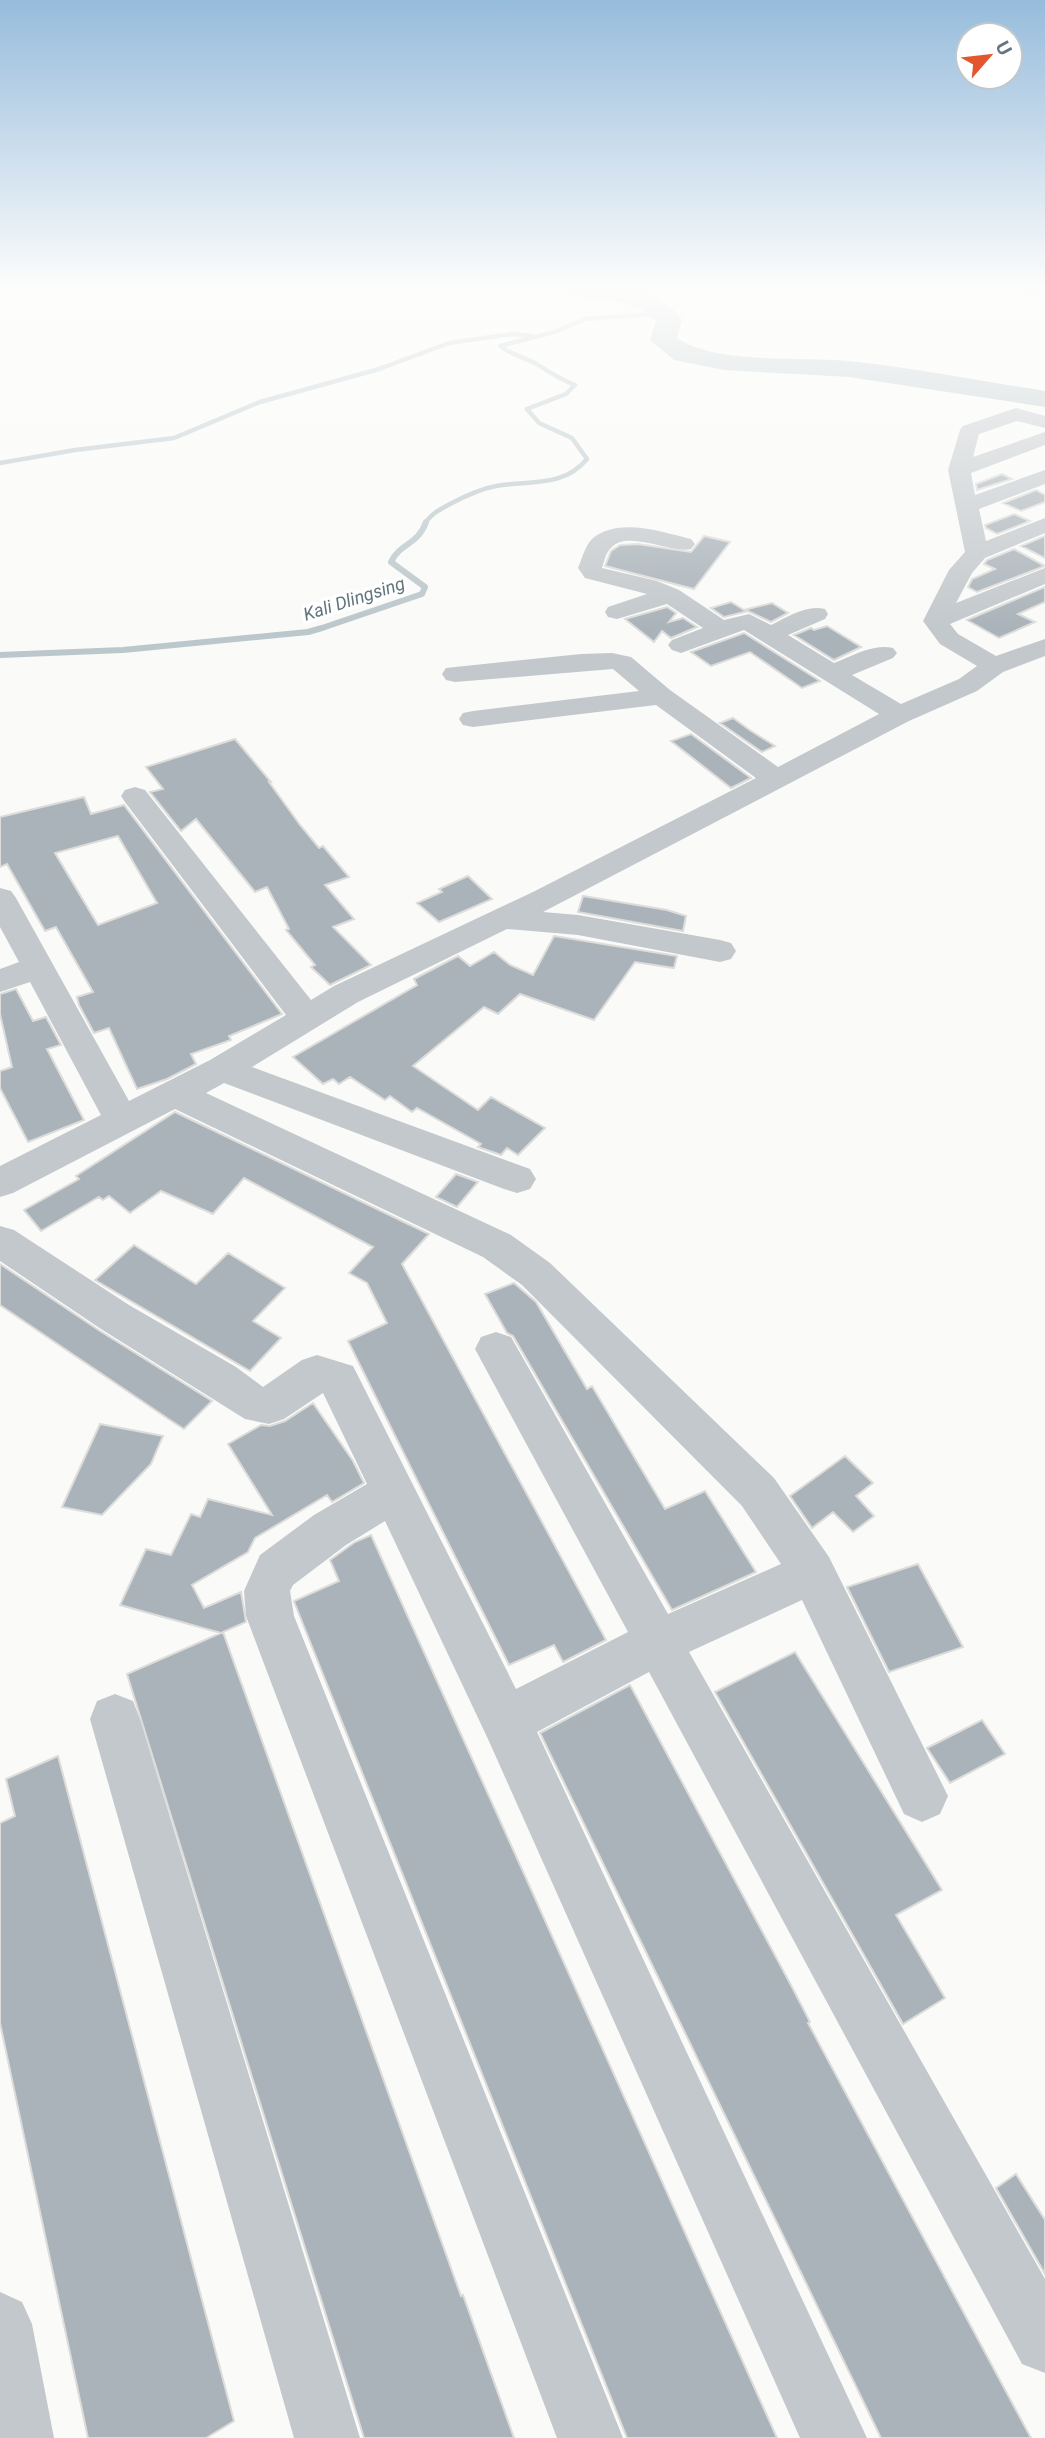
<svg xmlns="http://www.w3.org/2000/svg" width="1045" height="2438" viewBox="0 0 1045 2438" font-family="Roboto,sans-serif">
<rect width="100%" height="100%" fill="#fafaf8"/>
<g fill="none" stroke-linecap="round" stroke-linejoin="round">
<path stroke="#bbc7cb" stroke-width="4.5" d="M0,463L75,450L174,438L260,402L379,369L449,343L512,334L532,336
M425,524C430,514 441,509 450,504C465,496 480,489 496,486C530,480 563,488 587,459L572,438L539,423L527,409L566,394L575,385C562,380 552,374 540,366C528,358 513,356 500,346L554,332L585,319L665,313"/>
<path stroke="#bbc7cb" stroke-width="6" d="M0,655L123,650L308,632L322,628L422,594L425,587L391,562C400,543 418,545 426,522"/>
<path fill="#bbc7cb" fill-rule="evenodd" d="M557,288C598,286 655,282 682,320L677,338C717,365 800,356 849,361C915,368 980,381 1045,391V407L849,377L724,370L674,360L650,340L656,321C633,296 591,301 560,293Z"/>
</g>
<path fill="#aab3b9" stroke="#dcdcda" stroke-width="2" fill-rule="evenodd" d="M1002,474L1012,479L977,490L976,484Z
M1036,490L1045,495V502L1021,511L1003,503Z
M1014,514L1030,521L997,534L986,528L985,525Z
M704,536L730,542L694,589L605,566L611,551L620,545L638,544L691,552Z
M1045,536V558L1021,546Z
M1014,549L1045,566L977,592L968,587L972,579L995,569L984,564L987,560Z
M1045,587V602L1018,614L1035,622L999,638L967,620Z
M731,602L744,610L772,603L788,613L771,622L748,611L724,617L711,608Z
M667,607L676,613L669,622L683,618L697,627L671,638L662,631L654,642L625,619Z
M827,626L861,647L834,660L794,635L811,628L814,630Z
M744,633L820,681L802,688L750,652L711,666L691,652Z
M733,718L751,731L775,746L762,752L720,723Z
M691,734L751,778L731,788L671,741Z
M235,739L271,782H269L300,825L319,848L323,846L349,877L325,885L354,919L333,927L371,965L330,985L311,967L315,965L286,930L289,929L267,887L255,892L196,819L181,831L150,792L163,789L146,767Z
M84,797L91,814L124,805L282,1014L229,1036L231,1040L191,1054L196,1064L167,1079L137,1089L109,1028L94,1033L79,1005L77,997L93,992L56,927L45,931L7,864L0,867V817ZM118,836L157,903L98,925L55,853Z
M468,876L492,899L439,922L417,903L442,892L439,889Z
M583,896L667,910L686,916L683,931L578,912Z
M554,936L677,956L674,968L635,962L594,1020L520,994L498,1014L484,1007L413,1066L478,1110L491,1097L545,1128L518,1155L507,1148L501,1155L478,1147L481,1144L417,1108L412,1112L390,1096L385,1100L350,1077L339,1084L333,1079L323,1084L293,1057L417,985L414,979L458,956L470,966L494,952L510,965L533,975Z
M16,989L33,1021L46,1017L61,1045L47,1049L84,1120L28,1142L0,1088V1071L12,1067L0,1014V994Z
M175,1112L429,1234L402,1264L606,1640L563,1662L554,1645L509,1665L348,1341L387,1323L367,1283L349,1273L373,1247L244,1178L213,1214L161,1191L130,1213L109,1196L103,1200L99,1197L41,1231L24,1210L79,1179L76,1176Z
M456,1174L478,1182L457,1207L436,1197Z
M134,1245L196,1284L228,1253L285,1288L253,1321L281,1338L250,1371L95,1280Z
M0,1264L100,1331L212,1401L184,1429L170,1420L0,1305Z
M514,1283L536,1302L587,1389L592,1386L665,1509L705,1491L756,1572L672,1610L513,1336L507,1333L485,1294Z
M313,1403L353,1461L364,1483L332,1502L327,1495L255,1538L248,1552L192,1585L204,1608L241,1592L246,1622L223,1632L461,2296L463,2295L514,2438H364L127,1674L221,1633L120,1605L146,1549L171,1555L191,1514L200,1517L208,1499L272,1515L228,1444L261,1425L270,1426L285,1421Z
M100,1424L163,1436L151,1464L102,1515L62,1507Z
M845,1456L873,1483L856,1496L874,1516L853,1532L833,1512L812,1528L790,1496Z
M371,1535L525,1876L777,2438H627L295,1604L294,1601L339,1581L330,1560L355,1542Z
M918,1564L963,1647L889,1672L847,1587Z
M795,1652L942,1890L896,1915L945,1998L903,2024L715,1692Z
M630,1685L793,1989L810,2022L808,2023L1031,2438H881L540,1733Z
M982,1720L1005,1754L950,1783L927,1748Z
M58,1756L234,2421L206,2438H88L0,2023V1823L15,1816L6,1779Z
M1016,2174L1045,2220V2274L996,2188Z"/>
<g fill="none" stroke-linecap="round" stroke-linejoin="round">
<path fill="#c3c8cc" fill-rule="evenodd" d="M1013,288H1045V298L1016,292Z
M1016,408L1045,416V428L1017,421L979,434L973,457L1045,432V445L971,473L975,495L1045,470V484L979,509L986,541L1045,518V533L985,558L972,573L956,603L1045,568V584L950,624L958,634L996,656L1045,639V656L1003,672L977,691L909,721L543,912L578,915L720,940L731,943L736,951L731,959L720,962L578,935L507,929L358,1002L252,1067L530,1169L536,1179L530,1189L517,1193L504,1189L224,1083L206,1093L511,1235L550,1263L774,1478L829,1557L948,1796L940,1814L922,1822L904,1814L802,1600L689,1652L1045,2279V2373L1022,2364L649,1672L537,1732L867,2438H800L488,1739L385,1521L346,1545L293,1585L290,1591L294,1616L623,2438H557L246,1616L244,1591L260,1555L314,1515L367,1484L323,1393L284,1419L269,1424L245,1419L101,1329L0,1261V1226L14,1230L129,1305L236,1367L263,1387L302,1360L317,1355L353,1366L516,1689L628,1632L475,1349L481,1337L496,1332L511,1337L668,1614L781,1564L742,1506L522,1285L483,1257L175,1109L13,1193L0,1197V1166L101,1115L30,982L0,992V969L19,962L0,927V888L11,891L16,898L129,1101L210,1060L286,1015L125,802L121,796L125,790L135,787L145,790L311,1000L334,986L533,892L756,778L656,705L473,727L463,725L459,719L463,713L473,711L639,691L613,669L455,682L446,680L442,674L446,668L581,654L612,653L631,657L670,690L778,767L879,714L744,630L681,653L672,650L668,645L672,640L703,628L667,604L617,619L608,617L605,612L608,607L647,594L585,578L578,568C582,559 585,545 593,538C620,517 662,532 691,539L695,544L691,549C671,554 628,529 611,548C606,552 604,562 602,568L657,581L679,590L724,620L749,614L771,625C787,617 807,604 825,609L828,614L825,619L788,635L834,663C852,656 874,643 893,648L897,653L893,658L852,675L901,704L959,679L977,666L940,644L923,621L949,570L965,552L948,470L960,430L963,426Z
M115,1694L133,1701L140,1719L360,2438H294L90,1719L97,1701Z
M0,2292L22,2302L32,2324L54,2438H0Z"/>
</g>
<linearGradient id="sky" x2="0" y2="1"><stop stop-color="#96bcdc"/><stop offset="0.46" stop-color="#fdfdfc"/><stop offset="1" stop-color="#fdfdfc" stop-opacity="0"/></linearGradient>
<rect width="1045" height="629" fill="url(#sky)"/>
<g text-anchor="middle" stroke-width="7" stroke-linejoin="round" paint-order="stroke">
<g font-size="18" font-style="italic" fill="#60757c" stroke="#fff">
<text transform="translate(354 599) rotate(-18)" y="6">Kali Dlingsing</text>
</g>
</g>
<g transform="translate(989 56) rotate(62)"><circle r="33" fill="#ffffff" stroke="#c1c8cd" stroke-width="2"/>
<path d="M0-5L12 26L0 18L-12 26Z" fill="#e4572e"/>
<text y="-10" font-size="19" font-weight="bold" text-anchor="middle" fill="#657683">U</text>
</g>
</svg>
